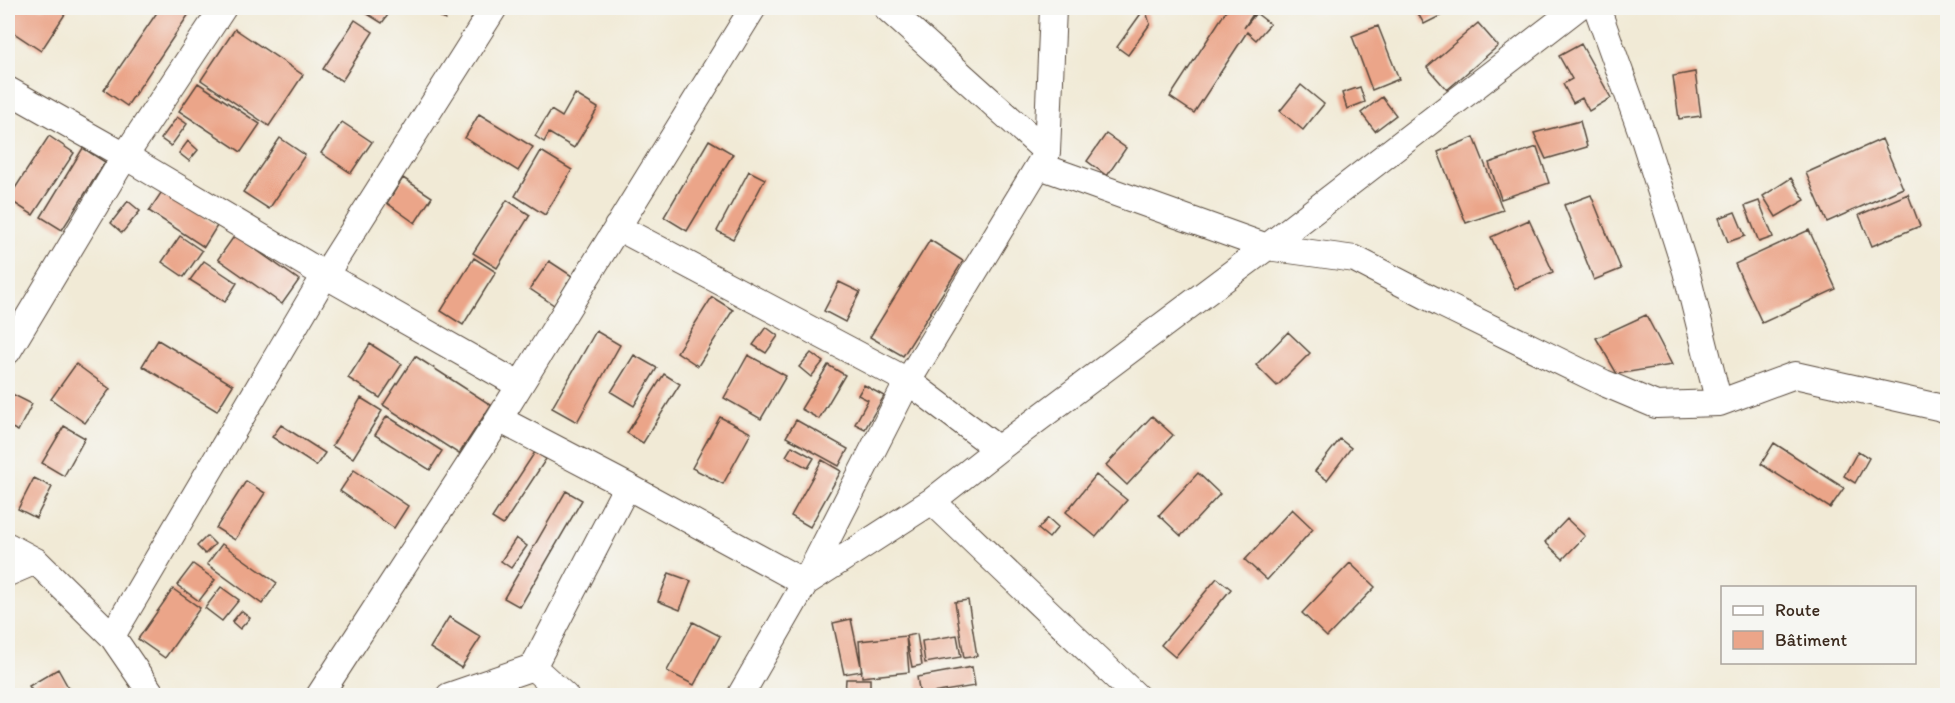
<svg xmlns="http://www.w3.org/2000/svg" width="1955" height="703" viewBox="0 0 1955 703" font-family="Itim,sans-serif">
<rect width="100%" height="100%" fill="#f6f6f2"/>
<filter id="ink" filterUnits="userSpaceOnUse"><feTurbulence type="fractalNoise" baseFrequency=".0167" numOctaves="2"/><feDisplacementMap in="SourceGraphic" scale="12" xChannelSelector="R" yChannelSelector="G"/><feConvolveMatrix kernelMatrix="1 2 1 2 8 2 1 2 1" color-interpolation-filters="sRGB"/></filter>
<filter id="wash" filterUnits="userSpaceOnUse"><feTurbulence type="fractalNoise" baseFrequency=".008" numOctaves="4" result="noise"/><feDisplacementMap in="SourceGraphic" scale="24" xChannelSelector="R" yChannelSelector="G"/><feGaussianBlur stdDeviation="1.35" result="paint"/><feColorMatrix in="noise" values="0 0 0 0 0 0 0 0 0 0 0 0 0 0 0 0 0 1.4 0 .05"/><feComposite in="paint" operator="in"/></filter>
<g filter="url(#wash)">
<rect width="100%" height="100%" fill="#f1ead6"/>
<g id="blocks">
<path fill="#eba589" d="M16,8H69L41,51L8,29V21Z
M160,8H193L127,106L104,90Z
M358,8H393L382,23Z
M427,8H453L445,20Z
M1145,8L1150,24L1128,55L1117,47Z
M1228,8H1257L1244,28L1256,13L1270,24L1256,40L1247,32L1194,113L1170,97Z
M1415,8H1456L1424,24Z
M355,20L373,32L342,81L323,69Z
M1478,23L1498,46L1447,90L1427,67Z
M1378,26L1399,79L1372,90L1352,36Z
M235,29L303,75L269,126L201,80Z
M1581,44L1611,98L1589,111L1582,98L1573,103L1563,84L1572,79L1559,56Z
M1695,72L1701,116L1679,119L1673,76Z
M198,83L260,124L241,152L179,111Z
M1301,85L1324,104L1303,130L1280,111Z
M1360,87L1365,102L1347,109L1342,93Z
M575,94L598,108L574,148L549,133L544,142L535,136L551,110L562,117Z
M1382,97L1396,115L1375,131L1361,113Z
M479,114L533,147L518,171L465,138Z
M177,117L187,124L171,146L161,139Z
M1580,121L1587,147L1546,159L1534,133Z
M342,122L372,142L351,173L321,153Z
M1106,134L1126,148L1107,176L1087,161Z
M49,136L74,153L33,215L8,199Z
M1474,137L1503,210L1466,223L1438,152Z
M280,138L305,155L269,209L243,192Z
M1882,139L1903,188L1827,222L1806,173Z
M709,140L733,154L687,231L664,217Z
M188,141L198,150L189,161L179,153Z
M1537,147L1549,183L1501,199L1489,163Z
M83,148L105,162L62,230L41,217Z
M541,151L572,170L545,215L515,196Z
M749,171L765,179L733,239L717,231Z
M403,178L432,197L415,223L387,203Z
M1791,178L1805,200L1776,217L1763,196Z
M163,190L217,226L204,247L149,211Z
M1908,194L1920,226L1872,246L1859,215Z
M1591,195L1621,269L1594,280L1564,205Z
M507,200L530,215L497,268L473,253Z
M128,201L140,211L122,233L111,223Z
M1759,201L1773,237L1759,242L1745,206Z
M1735,212L1745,236L1728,242L1719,218Z
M1529,220L1553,272L1515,289L1491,237Z
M1809,230L1836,289L1762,323L1735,264Z
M235,235L299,280L282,304L218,259Z
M180,236L202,251L184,277L162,262Z
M930,240L963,261L903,356L870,337Z
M474,258L496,272L463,325L441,311Z
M204,261L237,283L225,302L190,280Z
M549,261L572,276L554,305L530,289Z
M839,282L860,292L845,322L824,311Z
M712,297L733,310L698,366L677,352Z
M1646,315L1672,365L1617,374L1596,338Z
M766,327L778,336L766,353L753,345Z
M596,331L620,345L577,422L552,408Z
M1288,332L1310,353L1277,386L1256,365Z
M158,340L233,385L217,411L142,366Z
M370,344L402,364L380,398L348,378Z
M811,353L823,362L811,377L799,367Z
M634,355L657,368L634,406L611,392Z
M748,355L786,376L761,419L724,398Z
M415,356L491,405L459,454L383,405Z
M76,364L110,389L85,423L51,399Z
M828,365L845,375L819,419L801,409Z
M664,374L680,384L643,443L627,433Z
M864,385L884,396L865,429L855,424L868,400L858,395Z
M8,392L32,404L18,431L8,426Z
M361,398L382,411L353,458L332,446Z
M387,416L442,451L430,470L375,435Z
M1152,416L1173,435L1127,485L1106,465Z
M720,417L751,433L723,484L692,468Z
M796,420L848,449L839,466L786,437Z
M281,425L325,453L316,466L272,437Z
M64,426L85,438L64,476L42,463Z
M1340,439L1351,448L1327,480L1315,471Z
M1774,443L1844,488L1830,508L1761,464Z
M792,446L814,458L808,468L786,456Z
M1858,451L1869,458L1855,483L1844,476Z
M535,452L546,459L503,525L492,518Z
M822,460L841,471L810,527L791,516Z
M354,470L408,506L394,528L340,491Z
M1198,473L1220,494L1181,536L1159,515Z
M1096,475L1127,500L1096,537L1066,512Z
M34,478L52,487L36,518L18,509Z
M246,481L265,493L235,540L216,528Z
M566,491L582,500L520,607L504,598Z
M1292,509L1313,529L1267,580L1245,560Z
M1048,518L1058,527L1049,538L1038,529Z
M1567,519L1585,536L1563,559L1545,542Z
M207,536L215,544L205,554L197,546Z
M516,538L527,546L511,568L501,561Z
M222,544L277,583L262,604L207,564Z
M1350,563L1375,587L1327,637L1302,613Z
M193,564L215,580L199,601L177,585Z
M669,573L691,581L680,610L658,601Z
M1217,578L1231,589L1175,657L1161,645Z
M221,587L239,600L222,621L205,608Z
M173,589L200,608L165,658L138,639Z
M968,600L977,656L964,658L955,602Z
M241,611L250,618L240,629L232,622Z
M449,617L481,637L461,668L430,648Z
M851,619L862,671L844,674L833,623Z
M693,622L720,636L694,685L667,671Z
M917,634L922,665L912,667L906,636Z
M957,635L961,657L925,663L922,641Z
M906,636L909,672L862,677L859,641Z
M972,667L975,686L920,695L917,677Z
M58,669L73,696H35L29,686Z
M846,679H870V696H845Z"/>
</g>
</g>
<g filter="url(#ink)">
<use href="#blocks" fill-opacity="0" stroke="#56473a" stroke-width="1.5"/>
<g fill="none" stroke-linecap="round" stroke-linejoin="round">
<defs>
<path id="street" d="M887,8L1047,152L1043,167L1267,247L1355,259L1440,303L1604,383L1656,405L1719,403L1795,375L1938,407L1948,411
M1597,8L1644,139L1686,271L1719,403
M8,90L125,156L325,275L519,385
M617,227L908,381L998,449
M8,351L125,156L223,8
M499,419L627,486L805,583L932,501L998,449L1267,247L1577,8
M932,501L1136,696
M8,546L36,561L112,636L153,696
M8,573L36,561
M112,636L325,275L494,8
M533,667L565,696
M319,696L499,419L753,8
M449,696L533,667L627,486
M740,696L805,583L908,381L1047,152L1053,8"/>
</defs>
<use href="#street" stroke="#56473a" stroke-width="28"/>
<use href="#street" stroke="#fff" stroke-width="26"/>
</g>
</g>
<rect width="1955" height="703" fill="none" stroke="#f6f6f2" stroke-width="30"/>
<rect x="1721" y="586" width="195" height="78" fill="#f6f6f2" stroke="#aba49d" stroke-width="1.5"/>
<rect x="1733" y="606" width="30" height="9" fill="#ffffff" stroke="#aba49d" stroke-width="1.5"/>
<text x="1775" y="616" font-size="18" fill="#3b2a1e">Route</text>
<rect x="1733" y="631" width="30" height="18" fill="#eba589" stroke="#aba49d" stroke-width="1.5"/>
<text x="1775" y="646" font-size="18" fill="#3b2a1e">Bâtiment</text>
</svg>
